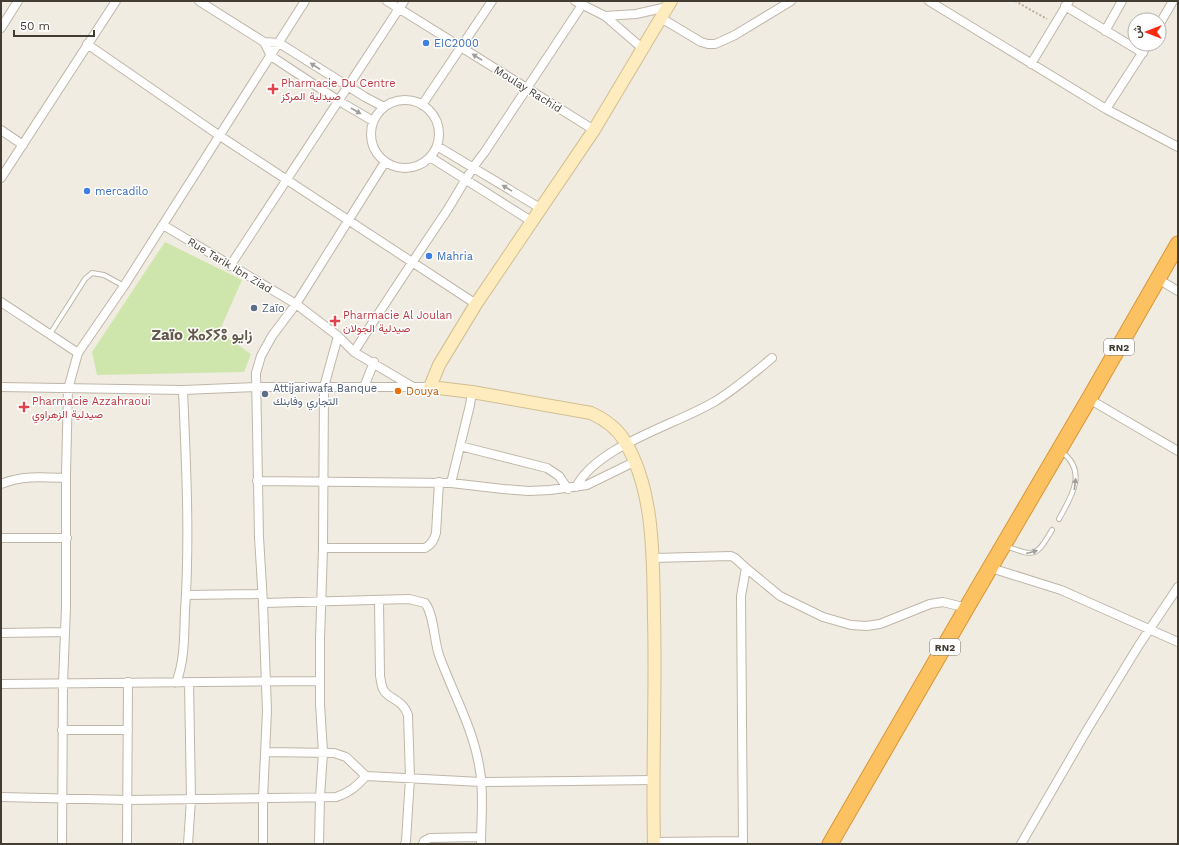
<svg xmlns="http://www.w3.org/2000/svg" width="1179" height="845" viewBox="0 0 1179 845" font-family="'Work Sans',Vazirmatn,'Noto Sans Tifinagh',sans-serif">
<rect width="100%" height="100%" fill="#f1ece2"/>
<path fill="#cee6ab" d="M165,242L242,280L219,332L251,354L244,372L97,375L92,352Z"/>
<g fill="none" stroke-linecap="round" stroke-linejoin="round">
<defs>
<path id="lane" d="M50,334L80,287L85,279L92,273L104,275L124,286
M1059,519C1071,497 1088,472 1062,452
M1006,546C1035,557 1036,557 1052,530"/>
<path id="street" d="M199,1L264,42L279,43L365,97L384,107
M387,1L594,130
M575,1L605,16L636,14L667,7
M929,1L1106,109L1178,147
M1065,6L1143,53
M605,16L642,48
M661,18L701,42L708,44H715L722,41L735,35L791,1
M1159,25L1173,1
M1,28L18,1
M1105,31L1122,1
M264,42L271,56L339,101L373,121
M87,44L220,136L476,304
M1031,64L1069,1
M371 134a34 34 0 1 1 68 0a34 34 0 1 1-68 0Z
M422,105L492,1
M1106,109L1148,44
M1,130L23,145
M437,146L540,208
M430,157L531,221
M1,178L116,1
M163,225L296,304L338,336L354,352L413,387
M230,266L404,1
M1158,279L1178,291
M1,302L78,353
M354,352C384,304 415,258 446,212C459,192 469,171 484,153L582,5
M1,387L183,390L256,387H430
M364,387L374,362
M1089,399L1178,451
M460,446L547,468L559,476L568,489
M257,481L451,483L503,489L529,491L550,490L587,485L634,462
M451,483L470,405L472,392
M1,484C22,475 44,477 66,478
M576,487C597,446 675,425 714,402C734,390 753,374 772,358
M1,538H67
M323,548H425C432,544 434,540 436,533L439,482
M653,558L731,556L735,558L746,568L741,596L743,844
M746,568L780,596L823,617L851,625L866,626L880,624L930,604L943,602L967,608
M991,568L1061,590L1178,642
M186,595L261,594
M379,600L380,676C381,680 381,685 383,689C388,700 401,697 408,715L410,778L406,841L405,844
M263,603L409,599L425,603C434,614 434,641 439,655C453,694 474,729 480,771C484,794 481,820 481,844
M1,633L65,632
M176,683C185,660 184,635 185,611C190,537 186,463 183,390
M1,684L320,681
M62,730H128
M366,776L481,782L653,780
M1,797L128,800L336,797C349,793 357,786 366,776L346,757L334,753L266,752
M654,842L743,841
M62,844L63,683L66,607V474L68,389L78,353L124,286L305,1
M127,844L128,682
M188,844L191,799L189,682
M263,844V798L267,711L263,603L259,537L256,373L261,356L272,336L296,304L385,162
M319,844L320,797L323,752L320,704V639L323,548L324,387L338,336
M423,844L424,841L430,838L481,837
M1021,844L1087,730L1139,645L1178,587"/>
<path id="secondary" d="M654,844C652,768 656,693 654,617C653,560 655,490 624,440C616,427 604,419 591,413L472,392L430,387L439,365L476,304L594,130L671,1"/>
<path id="highway" d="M830,844L970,602L1089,399L1178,244"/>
</defs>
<use href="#lane" stroke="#bfb6a8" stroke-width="6"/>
<use href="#street" stroke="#bfb6a8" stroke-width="10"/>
<use href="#secondary" stroke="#d1be92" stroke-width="14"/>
<use href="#highway" stroke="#db9532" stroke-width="17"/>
<path stroke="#beae97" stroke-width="2" stroke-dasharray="2 2" stroke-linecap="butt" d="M1015,1L1047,19"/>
<use href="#lane" stroke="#fff" stroke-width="4"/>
<use href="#street" stroke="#fff" stroke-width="8"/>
<use href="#secondary" stroke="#feecbf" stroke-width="12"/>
<use href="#highway" stroke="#fcc262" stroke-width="15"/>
</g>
<defs><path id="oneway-solid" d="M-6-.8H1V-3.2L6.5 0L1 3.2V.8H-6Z"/></defs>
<g fill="#a09e99">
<use href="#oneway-solid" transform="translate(477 57) rotate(-148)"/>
<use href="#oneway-solid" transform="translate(315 66) rotate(-147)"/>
<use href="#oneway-solid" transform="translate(356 111) rotate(30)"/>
<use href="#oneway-solid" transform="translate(507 188) rotate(-149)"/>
<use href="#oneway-solid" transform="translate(1075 484) rotate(-83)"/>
<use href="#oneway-solid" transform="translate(1032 552) rotate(-15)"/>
</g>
<g fill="#3f7fe0" stroke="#fff" stroke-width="1.5">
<circle cx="426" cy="43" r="4"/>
<circle cx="87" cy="191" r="4"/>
<circle cx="429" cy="256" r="4"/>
</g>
<g fill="#e0444e" stroke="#fff" stroke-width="1.5">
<path d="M271 83h4v4h4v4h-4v4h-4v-4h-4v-4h4z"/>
<path d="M333 315h4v4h4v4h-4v4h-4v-4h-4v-4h4z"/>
<path d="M22 401h4v4h4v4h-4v4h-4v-4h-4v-4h4z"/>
</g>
<g fill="#5c6f8a" stroke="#fff" stroke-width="1.5">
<circle cx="254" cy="308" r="4"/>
<circle cx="265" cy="394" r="4"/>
</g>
<circle fill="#e8710a" stroke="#fff" stroke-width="1.5" cx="398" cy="391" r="4"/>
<g text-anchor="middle" stroke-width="3" stroke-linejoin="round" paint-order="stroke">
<g fill="#fff" stroke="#7b7670" stroke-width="1">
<rect x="1104" y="339" width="30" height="16" rx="3"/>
<rect x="930" y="639" width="30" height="16" rx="3"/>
</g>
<g font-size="10" font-weight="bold" fill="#423c33">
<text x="1119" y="351">RN2</text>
<text x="945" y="651">RN2</text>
</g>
<g font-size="11" fill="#366cbe" stroke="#fff" text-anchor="start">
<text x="434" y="47">EIC2000</text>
<text x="95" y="195">mercadilo</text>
<text x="437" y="260">Mahria</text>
</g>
<g font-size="11" fill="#be3a42" stroke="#fff" text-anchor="start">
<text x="281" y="87">Pharmacie Du Centre<tspan x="281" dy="13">صيدلية المركز</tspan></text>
<text x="343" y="319">Pharmacie Al Joulan<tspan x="343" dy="13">صيدلية الجولان</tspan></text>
<text x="32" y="405">Pharmacie Azzahraoui<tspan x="32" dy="13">صيدلية الزهراوي</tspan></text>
</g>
<g font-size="11" fill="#423c33" stroke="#fff">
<text transform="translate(528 89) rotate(32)" y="4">Moulay Rachid</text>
<text transform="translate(230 265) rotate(31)" y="4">Rue Tarik Ibn Ziad</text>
</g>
<g font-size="11" fill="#4e5e75" stroke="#fff" text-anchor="start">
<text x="262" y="312">Zaïo</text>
<text x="273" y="392">Attijariwafa Banque<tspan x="273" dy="13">التجاري وفابنك</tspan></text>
</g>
<g font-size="11" fill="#c56008" stroke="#fff" text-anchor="start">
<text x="406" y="395">Douya</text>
</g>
<g font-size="15" font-weight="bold" fill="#65594a" stroke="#fff">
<text x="202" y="340">Zaïo ⵣⴰⵢⵢⵓ زايو</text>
</g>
</g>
<rect width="1179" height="845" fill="none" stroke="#423c33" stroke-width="4"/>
<g transform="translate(1147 32) rotate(270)"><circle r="19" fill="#ffffff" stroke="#b3b1ad"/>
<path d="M0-3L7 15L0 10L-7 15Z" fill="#f82a13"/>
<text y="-6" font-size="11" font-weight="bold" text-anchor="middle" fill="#423c33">ش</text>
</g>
<path d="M14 30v6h80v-6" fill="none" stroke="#423c33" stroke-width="2"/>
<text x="20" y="30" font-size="12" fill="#423c33" stroke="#ffffff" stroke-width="3" paint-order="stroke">50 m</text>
</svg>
